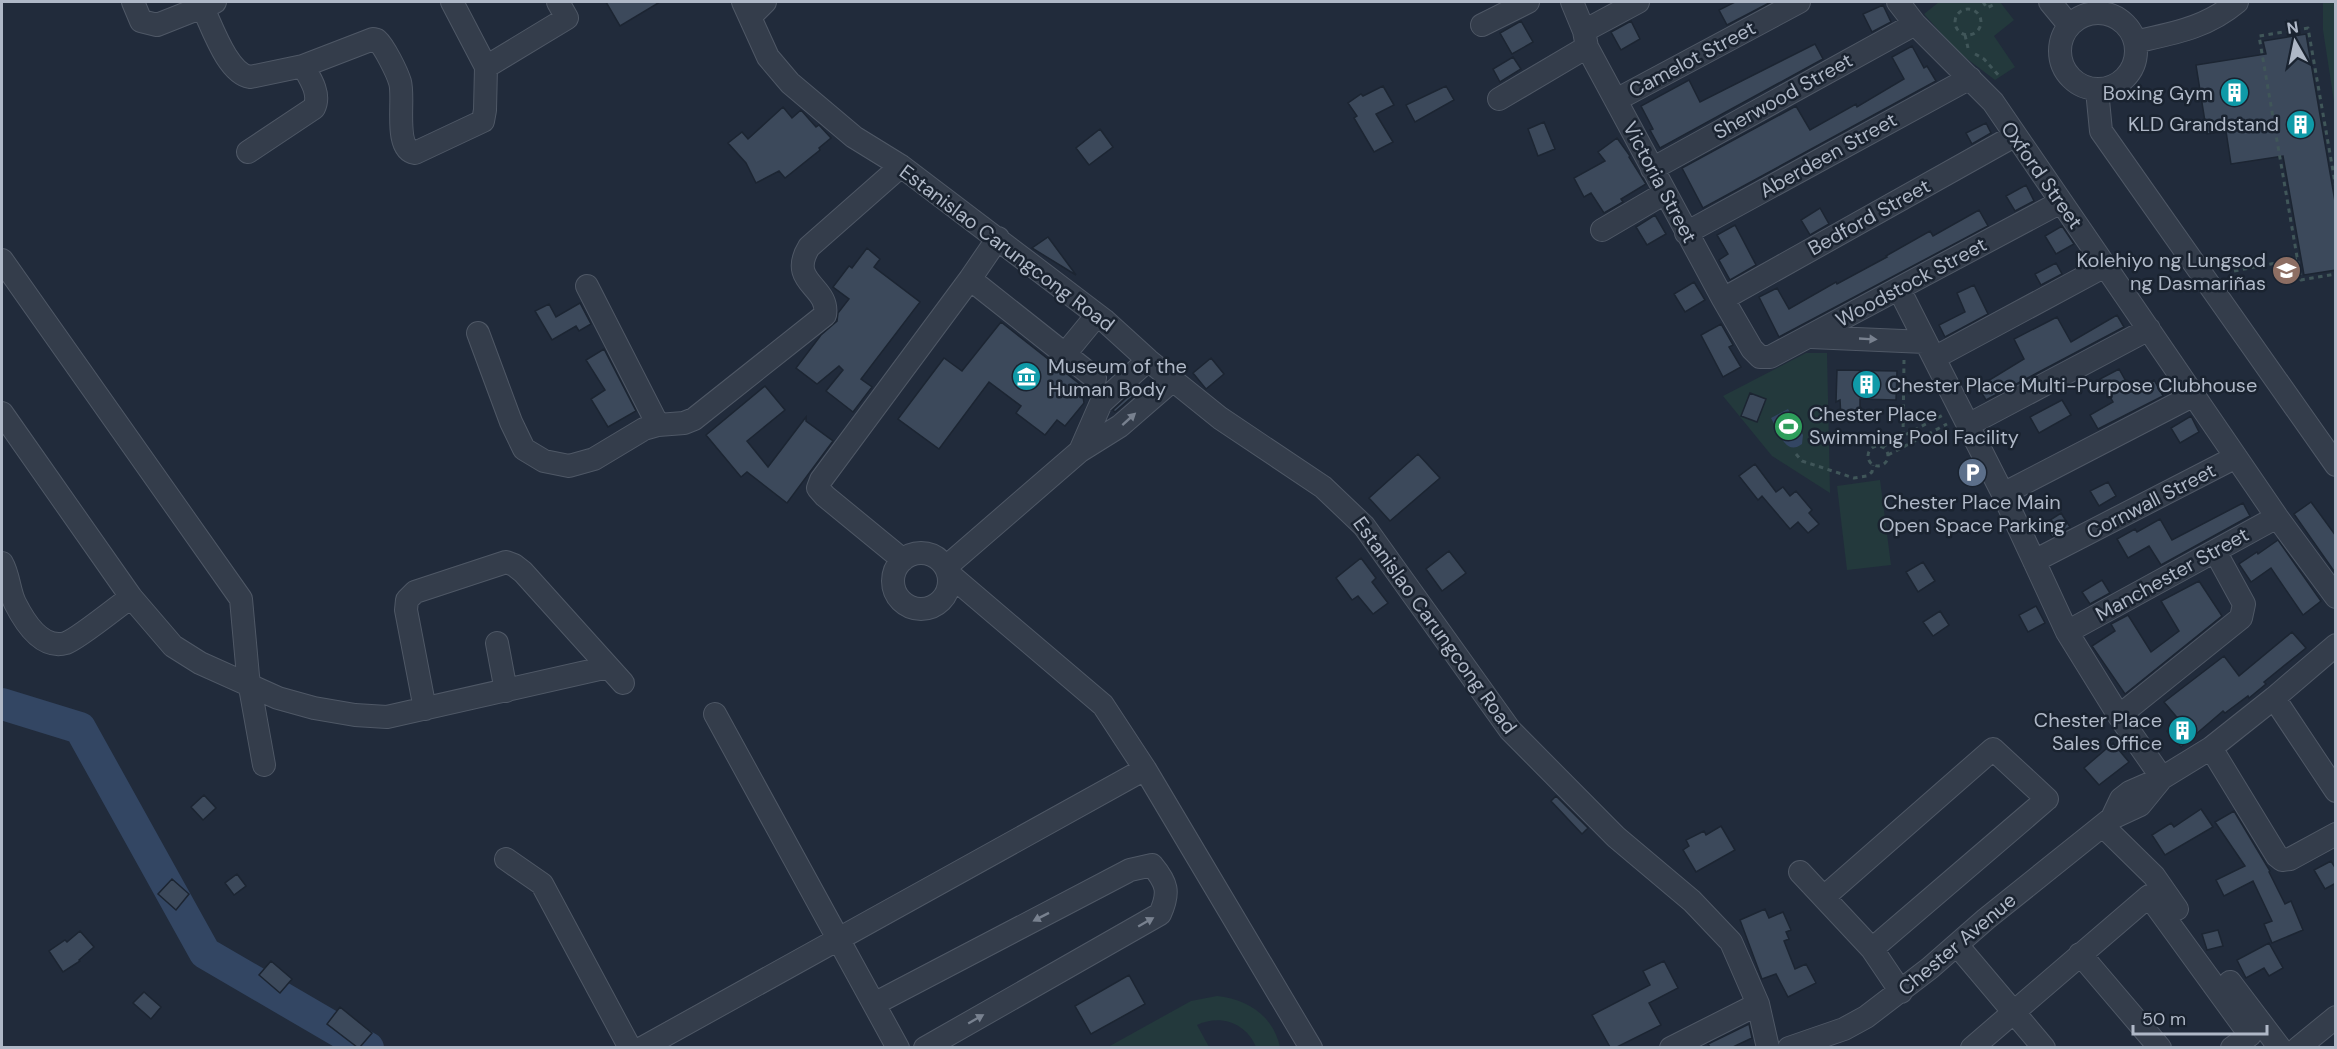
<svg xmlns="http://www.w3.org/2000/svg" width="2337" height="1049" viewBox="0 0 2337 1049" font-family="'DM Sans',sans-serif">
<rect width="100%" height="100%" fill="#212b3b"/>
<path fill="#23393c" d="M1939,2H2000L2014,20L1994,36L2015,67L1995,80L1958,52L1924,14Z
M2323,2H2335V108L2323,30Z
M1806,353H1827L1830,493L1772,456L1723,396Z
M1880,480L1891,565L1847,570L1837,486Z
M1217,996C1248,999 1273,1016 1280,1047H1256C1246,1023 1221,1014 1197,1025L1209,1047H1108L1191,1001Z"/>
<path fill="#334663" d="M1788,409L1803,435L1802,444C1785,457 1778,430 1771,418Z"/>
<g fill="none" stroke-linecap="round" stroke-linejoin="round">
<path stroke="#334663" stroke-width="32" d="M2,704L80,728L205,953L368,1048"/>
</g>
<path fill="#3c495b" stroke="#1c2532" stroke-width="1.5" d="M606,2H660L620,26Z
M1735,2H1771L1727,25L1719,10Z
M1883,5L1891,22L1872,32L1863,14Z
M1521,21L1533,42L1512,54L1500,33Z
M1631,21L1640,39L1621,50L1611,32Z
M2306,34L2336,207V270L2304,275L2283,156L2231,164L2226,131L2207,134L2196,65L2266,54L2263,41Z
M1815,44L1823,59L1660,148L1650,130L1653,129L1641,106L1689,80L1700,102Z
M1912,46L1924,68L1927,66L1936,81L1703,208L1682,168L1796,106L1810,130L1856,104L1857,107L1904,79L1892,57Z
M1513,57L1521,69L1500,82L1493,69Z
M1383,86L1394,105L1376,114L1393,142L1374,152L1354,118L1357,116L1348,103L1361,94L1363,96Z
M1446,86L1454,100L1415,122L1406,105Z
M783,107L792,118L801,110L816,127L819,125L831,138L819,148L820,150L785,178L779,171L756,183L746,163L728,143L742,132L748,139Z
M1544,122L1555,149L1538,156L1528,129Z
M1986,123L1991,133L1972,144L1966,133Z
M1100,129L1113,147L1089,165L1076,148Z
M1617,138L1630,156L1629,157L1646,184L1621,199L1623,202L1604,213L1591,193L1584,197L1574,178L1605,161L1598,152Z
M2026,185L2034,201L2015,211L2006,196Z
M1820,208L1829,224L1810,235L1801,220Z
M1979,210L1988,226L1779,337L1759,297L1777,288L1789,309L1836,282L1837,284L1887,257L1886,256L1930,231L1933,236Z
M1655,215L1666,234L1647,245L1636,227Z
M1735,225L1756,265L1730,280L1719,260L1728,254L1717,235Z
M2062,226L2074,244L2056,254L2045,236Z
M1048,237L1076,275L1032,248Z
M867,248L880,259L874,267L920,302L861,379L872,387L853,412L826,391L843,370L839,366L817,384L796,368L821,335L837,321L838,313L849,299L833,287L849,266L852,268Z
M2056,263L2062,274L2041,285L2035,274Z
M1694,282L1705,300L1685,312L1674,294Z
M1974,285L1988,314L1945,337L1939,325L1965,312L1957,293Z
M580,303L591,324L579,331L576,326L552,340L535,311L549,304L556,317Z
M2117,315L2124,327L1986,400L1978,387L2024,359L2014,339L2057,317L2071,342Z
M1001,322L1081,385L1084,403L1065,426L1057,420L1045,435L1016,413L1021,406L989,382L939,449L898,419L944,358L962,371Z
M1721,324L1733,345L1729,347L1741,367L1723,377L1701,335Z
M604,349L636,411L608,427L591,399L605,390L586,360Z
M1211,358L1224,374L1206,389L1193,373Z
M2119,369L2132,392L2154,380L2163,396L2098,429L2090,415L2113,402L2100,379Z
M1837,370L1897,371L1896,400L1860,399V417H1841L1840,400L1836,402Z
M765,386L785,410L747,441L768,467L806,417V421L833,441L787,503L747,472L741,477L706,435Z
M1136,389L1138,392L1115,412L1113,410Z
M1750,393L1766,399L1757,422L1741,416Z
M2062,400L2071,415L2039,433L2030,417Z
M2191,416L2199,432L2180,443L2171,428Z
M1418,454L1440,478L1390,521L1369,498Z
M1755,464L1776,492L1783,487L1790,496L1796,491L1812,510L1809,513L1819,524L1808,533L1798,522L1790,529L1762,496L1758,500L1739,476Z
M2108,482L2116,496L2099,506L2090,491Z
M2311,502L2336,536V574L2294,514Z
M2243,503L2250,516L2161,565L2149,546L2128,558L2117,539L2135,529L2137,532L2160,519L2172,540Z
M2061,513L2070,527L2052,537L2044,524Z
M2278,540L2321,601L2303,615L2271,568L2251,582L2239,564L2257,552L2258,554Z
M1449,551L1466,573L1442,591L1426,569Z
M1361,558L1376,578L1372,582L1388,603L1373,614L1358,596L1352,600L1336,578Z
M1923,562L1935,581L1918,592L1906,572Z
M2102,580L2110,593L2090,604L2082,592Z
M2199,581L2222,616L2125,694L2092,646L2115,631L2111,624L2128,615L2151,652L2179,631L2161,601Z
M2036,606L2045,623L2028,632L2019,615Z
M1940,611L1949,625L1933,636L1923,622Z
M2292,632L2306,648L2264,682L2266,684L2249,698L2248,696L2225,713L2223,711L2181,747L2167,731L2180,721L2164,702L2224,656L2239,676Z
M2113,743L2129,762L2099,785L2084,768Z
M204,795L216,808L203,820L191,807Z
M1556,796L1588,828L1582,834L1551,801Z
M2201,809L2213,827L2165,855L2152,835L2171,823L2174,827Z
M2234,811L2270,871L2269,872L2285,904L2291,901L2303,930L2272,943L2264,924L2272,921L2253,881L2224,896L2216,880L2245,866L2215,822Z
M1721,826L1735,850L1696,872L1683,850L1689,846L1686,840L1704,831L1706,835Z
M2331,861L2336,869V883L2325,889L2314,870Z
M237,874L246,886L234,895L225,883Z
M172,879L189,894L176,910L158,894Z
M1765,909L1769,918L1783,912L1791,930L1786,932L1789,939L1784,941L1795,969L1806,964L1816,983L1788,997L1776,974L1762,979L1740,920Z
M2218,930L2223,946L2207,950L2202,934Z
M80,931L94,947L79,960L80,961L63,972L49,951L65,940L67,942Z
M2269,943L2283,968L2269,976L2264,968L2246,978L2237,960Z
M271,961L292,979L280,993L259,975Z
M1664,961L1678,988L1649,1003L1661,1025L1617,1047H1610L1592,1015L1650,985L1643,971Z
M1129,975L1145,1004L1091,1034L1075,1006Z
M144,992L161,1007L151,1019L133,1003Z
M340,1007L372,1033L360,1047H357L327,1024Z
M1749,1024L1752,1038L1733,1047H1710L1708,1044Z"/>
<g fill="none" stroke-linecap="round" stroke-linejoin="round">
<defs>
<path id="minor" d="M133,2L141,21L157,25L215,2
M743,2L768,57L790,83L854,137L901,166L1104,320L1148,360L1220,418L1323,487L1364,526L1510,730L1616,837L1692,901L1731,942L1758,1004L1768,1048
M1572,2L1584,31L1587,47L1723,299L1752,349L1760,357H1770L2061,202
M1898,2L1915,24L1993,102L2277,517L2336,597
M2050,2L2069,25
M202,6C212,26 227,73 250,77L303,66L373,39L377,40C384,46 397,72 400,82C405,99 393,149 415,153L483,121L485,110L486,67L452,2
M2060 51a38 38 0 1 1 76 0a38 38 0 1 1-76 0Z
M750,17L765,2
M1482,25L1528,2
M1584,31L1638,2
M2135,42C2174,33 2206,28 2237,2
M486,67L567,18L558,2
M2097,90L2101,131L2336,465
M1499,99L1587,47
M1616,100L1799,2
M248,152L314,108C321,94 310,78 303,66
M1652,169L1915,24
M1602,230L1665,193
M1686,233L1970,78
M2,260L241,599L248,676L264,765
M970,279L1095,378
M587,286L658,425L684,423L694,419L825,315C830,286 787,283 809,247L901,166
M1899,289L2003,494L2067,632L2119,716L2162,778
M1723,299L2014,136
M478,333L511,422L524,449L544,461L569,466L594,459L644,429L658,425
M1811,337L1925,342
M1065,354L1097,315
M1934,358L2105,266
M2,413L131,597L173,646L200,663L278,698L314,708L355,715L387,717L608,667
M1968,425L2149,329
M1080,451L1101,403L1148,360
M2003,494L2194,395
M893 581a28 28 0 1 1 56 0a28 28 0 1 1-56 0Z
M903,560L825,496L818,488L821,480L970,279L998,238
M2034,561L2236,457
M2,563C9,575 9,591 15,603C24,621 41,650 66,643C78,639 117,607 131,597
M946,567L1080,451L1120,426L1173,380
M949,574L1103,705L1145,769L1311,1048
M2067,632L2277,517
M497,643L506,691
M2274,698L2336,791
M425,709L406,610L407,600L415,592L506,562L514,565L523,572L623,683
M715,714L898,1048
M2119,716L2241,618L2244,604L2215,551
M2211,748L2277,856L2282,860L2290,859L2336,834
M2112,818L2121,799L2130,792L2162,778L2211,748L2274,698L2336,645
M2103,826L2154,876L2177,909
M506,859L542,884L630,1048
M1800,872L1872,949L1901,992
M1824,897L1993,749L2047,799L1872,949
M1957,945L2044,1048
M2080,954L2160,1048
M2230,982L2280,1048
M874,1004L1130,870L1152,865C1167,883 1170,892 1160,914L925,1048
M642,1048L1145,769
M1671,1048L1758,1004
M1789,1048L1844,1029L1866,1017L1930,968L1986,919L2112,818L2140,805L2162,778
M1972,1048L2149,896L2250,1035L2232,1048
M2298,1048L2336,1017"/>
</defs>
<use href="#minor" stroke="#4f5866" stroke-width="24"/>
<path stroke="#405659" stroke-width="3" stroke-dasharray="4.5 4.5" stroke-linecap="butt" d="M1983,2L1987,8L1993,5L1994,2
M1955 22a13 13 0 1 1 26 0a13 13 0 1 1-26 0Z
M1965,35L1968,48
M1975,54L1984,59L2000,77
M2336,188L2308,28L2259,36L2301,280L2336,274
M2234,271L2297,259
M1903,385L1926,386
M1903,436L1904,360
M1868 456a10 10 0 1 1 20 0a10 10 0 1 1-20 0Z
M1882,447L1943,415
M1796,454L1802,461L1854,478L1867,476L1872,472L1873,465
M1888,455L1947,424"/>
<use href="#minor" stroke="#343d4b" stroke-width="22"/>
</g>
<defs><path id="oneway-solid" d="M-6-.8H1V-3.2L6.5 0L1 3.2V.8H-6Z" transform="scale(1.5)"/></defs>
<g fill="#78818f">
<use href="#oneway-solid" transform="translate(1868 339) rotate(3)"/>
<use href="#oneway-solid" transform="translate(1129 419) rotate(-42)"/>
<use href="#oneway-solid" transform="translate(1041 917) rotate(153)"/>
<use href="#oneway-solid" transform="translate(1146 922) rotate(-30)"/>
<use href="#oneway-solid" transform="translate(976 1019) rotate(-30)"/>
</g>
<defs>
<symbol id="building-disc" viewBox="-11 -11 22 22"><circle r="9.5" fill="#0f9aa8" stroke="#1a2330"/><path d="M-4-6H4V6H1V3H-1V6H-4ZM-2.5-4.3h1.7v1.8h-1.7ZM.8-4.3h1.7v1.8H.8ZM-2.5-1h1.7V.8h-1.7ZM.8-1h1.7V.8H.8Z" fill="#fff"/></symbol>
<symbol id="university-disc" viewBox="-11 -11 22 22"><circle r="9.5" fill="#8d6e63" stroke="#1a2330"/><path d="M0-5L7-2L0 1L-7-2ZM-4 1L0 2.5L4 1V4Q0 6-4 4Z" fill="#fff"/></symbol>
<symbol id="museum-disc" viewBox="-11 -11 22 22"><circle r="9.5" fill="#0f9aa8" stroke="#1a2330"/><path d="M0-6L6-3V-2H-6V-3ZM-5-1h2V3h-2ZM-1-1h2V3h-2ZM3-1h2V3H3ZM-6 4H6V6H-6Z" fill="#fff"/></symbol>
<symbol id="stadium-disc" viewBox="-11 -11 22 22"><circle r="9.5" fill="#2e9e5b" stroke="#1a2330"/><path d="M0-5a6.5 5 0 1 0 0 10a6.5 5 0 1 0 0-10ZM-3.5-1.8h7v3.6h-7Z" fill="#fff"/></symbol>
<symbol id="parking-disc" viewBox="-11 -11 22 22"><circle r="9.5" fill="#5c6f8a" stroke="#1a2330"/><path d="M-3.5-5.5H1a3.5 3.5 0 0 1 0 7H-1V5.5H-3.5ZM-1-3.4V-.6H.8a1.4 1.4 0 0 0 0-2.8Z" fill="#fff"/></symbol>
</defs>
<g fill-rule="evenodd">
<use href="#building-disc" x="2218" y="76" width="33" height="33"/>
<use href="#building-disc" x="2284" y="108" width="33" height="33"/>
<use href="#university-disc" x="2270" y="254" width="33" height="33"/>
<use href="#museum-disc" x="1010" y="360" width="33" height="33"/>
<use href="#building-disc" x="1850" y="368" width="33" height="33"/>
<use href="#stadium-disc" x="1772" y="410" width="33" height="33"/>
<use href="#parking-disc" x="1956" y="456" width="33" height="33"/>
<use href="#building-disc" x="2166" y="714" width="33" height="33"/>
</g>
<g text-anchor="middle" stroke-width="5" stroke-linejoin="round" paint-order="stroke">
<g font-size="20" fill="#afb8c7" stroke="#1a2330">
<text transform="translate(1692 59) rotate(-28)" y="7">Camelot Street</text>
<text transform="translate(1783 96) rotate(-29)" y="7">Sherwood Street</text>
<text transform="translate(1828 155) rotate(-29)" y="7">Aberdeen Street</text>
<text transform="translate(2042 175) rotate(55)" y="7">Oxford Street</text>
<text transform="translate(1660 182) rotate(62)" y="7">Victoria Street</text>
<text transform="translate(1869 217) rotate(-29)" y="7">Bedford Street</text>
<text transform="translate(1007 248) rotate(37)" y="7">Estanislao Carungcong Road</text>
<text transform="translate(1911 282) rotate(-28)" y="7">Woodstock Street</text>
<text transform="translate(2151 501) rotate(-27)" y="7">Cornwall Street</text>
<text transform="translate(2172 574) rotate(-29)" y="7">Manchester Street</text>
<text transform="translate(1435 625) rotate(54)" y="7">Estanislao Carungcong Road</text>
<text transform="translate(1957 944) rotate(-40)" y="7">Chester Avenue</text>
</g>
<g font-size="20" fill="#afb8c7" stroke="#1a2330" text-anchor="end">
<text x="2213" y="100">Boxing Gym</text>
<text x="2279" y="131">KLD Grandstand</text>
<text x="2266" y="267">Kolehiyo ng Lungsod<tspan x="2266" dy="23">ng Dasmariñas</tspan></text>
<text x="1048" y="373" text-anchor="start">Museum of the<tspan x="1048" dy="23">Human Body</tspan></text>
<text x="1887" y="392" text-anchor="start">Chester Place Multi-Purpose Clubhouse</text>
<text x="1809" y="421" text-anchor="start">Chester Place<tspan x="1809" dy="23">Swimming Pool Facility</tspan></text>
<text x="1972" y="509" text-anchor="middle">Chester Place Main<tspan x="1972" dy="23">Open Space Parking</tspan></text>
<text x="2162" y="727">Chester Place<tspan x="2162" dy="23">Sales Office</tspan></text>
</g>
</g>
<rect width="2337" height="1049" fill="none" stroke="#afb8c7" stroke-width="6"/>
<g transform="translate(2295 42) rotate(351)" stroke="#1a2330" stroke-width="4.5" paint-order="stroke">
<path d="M0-4.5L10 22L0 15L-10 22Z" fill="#afb8c7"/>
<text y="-9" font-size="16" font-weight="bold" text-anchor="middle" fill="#afb8c7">N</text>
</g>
<path d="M2133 1025v9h134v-9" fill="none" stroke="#afb8c7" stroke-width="3"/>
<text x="2142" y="1025" font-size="18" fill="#afb8c7" stroke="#1a2330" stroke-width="4.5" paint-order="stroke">50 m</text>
</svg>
